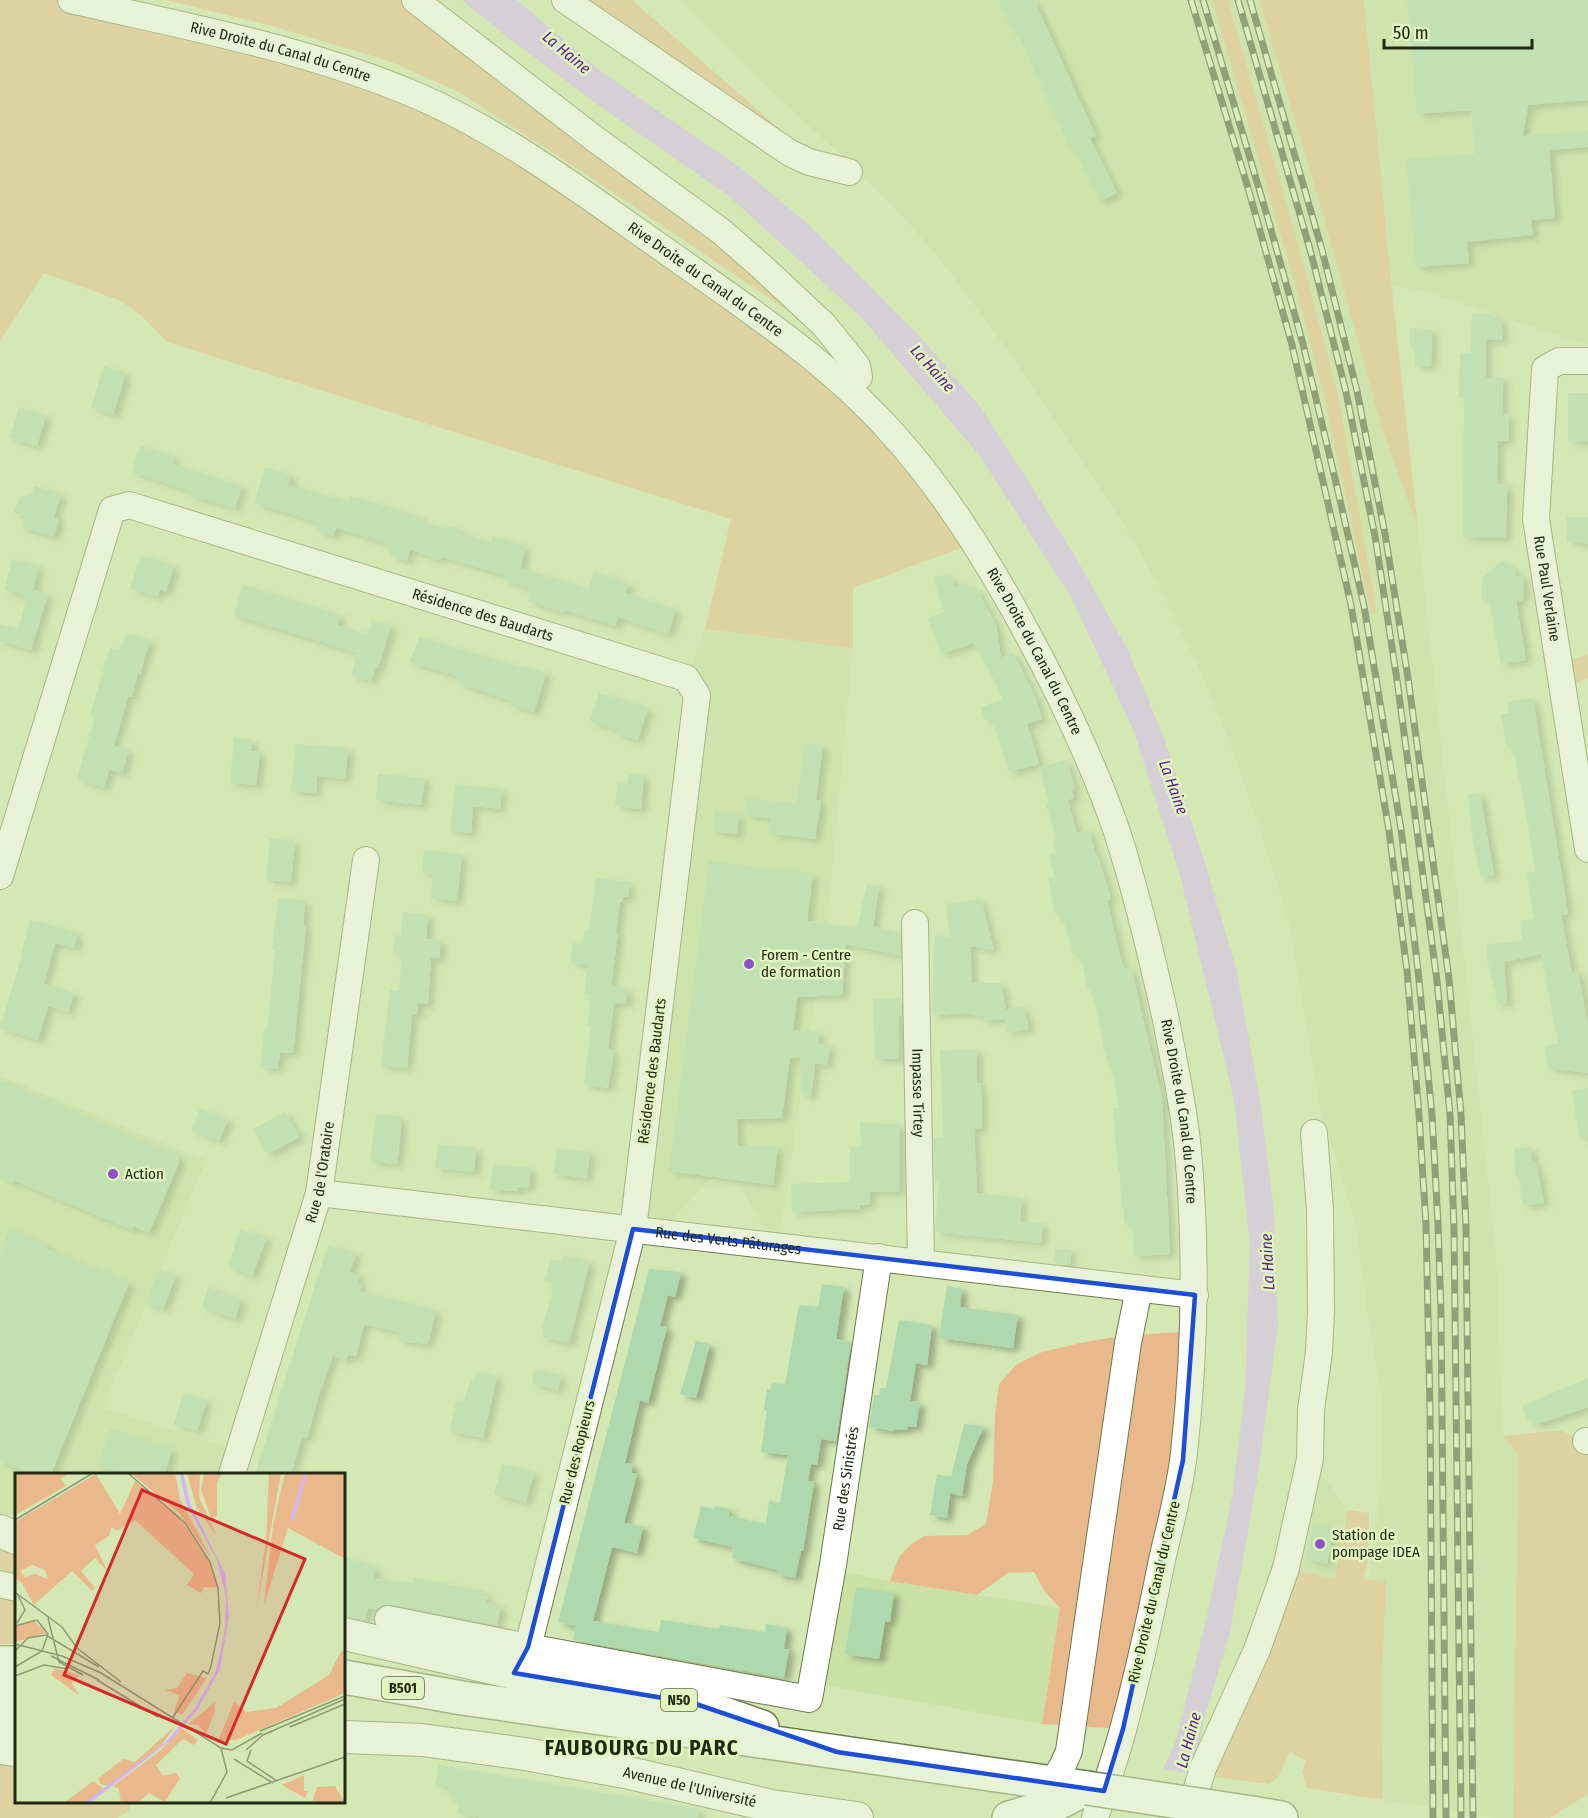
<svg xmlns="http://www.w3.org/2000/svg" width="1588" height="1818" viewBox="0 0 1588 1818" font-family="'Fira Sans Condensed',sans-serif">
<defs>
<filter id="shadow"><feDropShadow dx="6" dy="4" stdDeviation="3" flood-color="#0004"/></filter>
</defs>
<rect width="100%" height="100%" fill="#d4e8b4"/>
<path fill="#cae1a5" d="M679,0H1259L1324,218L1382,429L1418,529L1496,1253L1503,1436L1518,1455L1513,1818H1497L1383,1800L1382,1679L1386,1581L1369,1580L1383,1463L1382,1402L1370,1329L1355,1221L1321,1113L1288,918L1261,833L1231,746L1198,666L1162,592L1122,521L1013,358L953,276L915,230L851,164L760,81Z
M1364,0H1588V345L1420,290L1392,286Z
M705,629L853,648L828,915L782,1219L775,1245L738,1183L710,1179L661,1232L633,1229L697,695L686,678Z
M0,1076L206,1160L103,1408L239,1451L232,1474H16V1537L0,1530Z
M1310,1459L1348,1510L1335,1579L1286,1568Z
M832,1570L890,1581L1060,1608L1042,1724L812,1683Z"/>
<path fill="#eab98b" d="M0,0H71L425,99L818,362L974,543L853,588V648L705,629L731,519L167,342L142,316L121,301L44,273L0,341Z
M166,0H403L746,263L806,323L593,179L459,92L389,61L272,26Z
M570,0H632L785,134L767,130Z
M1212,0H1228L1301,254L1338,395L1377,613L1371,614L1323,393L1295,285Z
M1259,0H1364L1392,289L1418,529L1382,429L1324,218Z
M1588,654V678L1572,685L1569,661Z
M1194,1331L1123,1729L1042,1724L1060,1608L1045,1592L1034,1572L1008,1573L977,1595L890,1581L899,1557L912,1543L925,1536L967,1535L986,1524L993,1482L995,1416L999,1384L1017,1364L1042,1352L1080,1343L1121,1336Z
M1562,1430L1588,1448V1794L1550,1818H1513L1518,1456L1503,1436Z
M1348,1510L1369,1513V1555L1364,1579L1386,1581L1382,1679L1383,1800L1307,1788L1302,1772L1306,1761L1290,1752L1278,1777L1269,1784L1208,1776L1293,1570L1335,1579Z
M0,1546L16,1552V1574L0,1569Z
M0,1592L16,1595V1644H0Z
M16,1764V1802H131L129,1811L117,1818H0V1766Z"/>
<path fill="#d4b3fc" d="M462,0H517L599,70L742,169L809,225L924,341L981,408L1032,487L1076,558L1129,652L1165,741L1203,857L1236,968L1260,1100L1274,1210L1278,1326L1257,1481L1230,1632L1205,1716L1194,1765L1176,1818H1140L1175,1743L1205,1625L1232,1498L1245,1390L1250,1244L1234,1100L1180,875L1133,729L1070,595L979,455L861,317L729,196L601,107L506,36Z"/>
<path fill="#d4e8b4" d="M1160,1769L1194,1774L1179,1818H1137Z"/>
<path fill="#aed8ae" filter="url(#shadow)" d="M998,0H1034L1096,136L1090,138L1117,193L1100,201L1073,146L1070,148L1016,30L1013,31Z
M1407,0H1588V100L1528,105L1523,136L1588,131V147L1549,150L1555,218L1531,220L1533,235L1467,242L1469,263L1416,267L1406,159L1475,154L1471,110L1417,114Z
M1472,313L1487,314L1501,319L1503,340H1486V377H1503L1502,415H1509L1508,441H1498L1497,484H1507L1506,538L1463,537L1464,397H1459L1460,353H1470Z
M1410,328L1432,329L1431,366H1415V347L1410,346Z
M104,366L126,373L113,415L91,407Z
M1568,393H1588V442L1568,441Z
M19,407L46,415L37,446L10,438Z
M140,446L174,457L172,464L242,486L235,508L191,495L192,492L132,472Z
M265,467L291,475L288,485L349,502L351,496L420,517L419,521L446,529L451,526L461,530L463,534L491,543L493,536L526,547L520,568L588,589L594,571L629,583L625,593L676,609L668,634L618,617L615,626L564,610L563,612L528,601L532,589L502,579L504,575L443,557L438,560L410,549L407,561L390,556L392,549L385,547L386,543L336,528L333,536L315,530L317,522L254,503Z
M34,486L61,494L54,517L59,519L54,537L21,527L25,516L14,513L19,498L32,493Z
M1567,517H1588V544L1567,541Z
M141,555L174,566L166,591L160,589L157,597L130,588Z
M12,559L39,566L33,590L48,594L31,650L0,641V624L17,629L19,627L27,596L4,590Z
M1502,561L1516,570V576L1524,577L1523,601L1516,600L1526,660L1501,664L1489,600L1482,599V578Z
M949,575L955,587L967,583L970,591L976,588L996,625L1001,658L1013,652L1036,699L1042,719L1027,724L1039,764L1009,772L992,719L985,721L981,707L1003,699L987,666L974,643L941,654L928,618L944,612L933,577Z
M243,585L340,615L337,625L368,635L372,620L391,626L378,668L376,667L371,681L352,675L357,653L234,615Z
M126,633L150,640L140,674L138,673L132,697L128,696L114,746L129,750L122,773L109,770L104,788L77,779L95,716L90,714L110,648L121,650Z
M419,637L522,668V666L546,673L534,712L510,705L511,701L458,683L460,677L410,662Z
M599,693L648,708L638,740L614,733L616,729L590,721Z
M1533,698L1568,914L1561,915L1572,973L1578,970L1588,1027V1073L1548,1068L1544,1047L1558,1043L1541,954L1504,962L1507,1003L1498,1004L1488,963L1486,945L1523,940L1520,921L1534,919L1527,873L1535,872L1528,825L1513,746L1507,747L1501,714L1509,713L1507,702Z
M234,738L252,740V751L260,752L256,785L230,783Z
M805,743L823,745L816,800L821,801L815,839L769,833L771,819L744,814L747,798L775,803V801L796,803Z
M296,744L348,748L345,779L317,776L316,793L291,791Z
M1066,760L1075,788L1072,789L1074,798L1068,800L1077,833L1089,830L1097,858L1098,857L1111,899L1107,900L1120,956L1124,969L1131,967L1162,1099L1170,1254L1134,1256L1132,1223H1124V1208H1121L1120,1171H1118L1113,1109L1119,1107L1113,1076L1102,1045L1104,1044L1095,1004L1091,990H1088L1080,953L1074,955L1064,921L1061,922L1058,912H1055L1048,879L1055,877L1049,855L1056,853L1053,840L1056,839L1046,804H1049L1039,767Z
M629,773L644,775L641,809L615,806L618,783L627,784Z
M378,774L425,778L421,805L376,800Z
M455,784L502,789L500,809L473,806L471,833L450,831Z
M1480,793L1494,875L1481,877L1473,842L1468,795Z
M715,811L739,815L737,834L713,831Z
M270,838L295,841L291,882L266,880Z
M424,850L462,854L457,901L431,898L433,874L422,872Z
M709,861L813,874L807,921L857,928L867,884L879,886L873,927L900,933L901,956L846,944L842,995L797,997L793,1030L820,1032L818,1044L830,1045L827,1065L815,1063L811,1096L802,1095L800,1058L790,1057L782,1118L737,1119L738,1146H778L773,1185L669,1171Z
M596,878L630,882L628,897H623L622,902H620L616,933H618L611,986L627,989L626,1004L614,1003L608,1050L614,1051L608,1088L584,1084L591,1027L587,1026L591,995L584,993L588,965L570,963L573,943L583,944L585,929L589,930Z
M278,898L305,900L303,925H306L293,1053L280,1052L278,1069L260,1067L264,1031H267L275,950L272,949Z
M981,899L994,950L970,946L972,983H1001L1006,1010L1023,1006L1029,1029L1007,1032L1005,1019L983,1021V1016L968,1013L932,1015L934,935L950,938L946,904Z
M403,912L428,915L426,939L441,940L439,958H431L428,1004L418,1003L417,1015L412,1014L407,1068L381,1066L390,990H399L402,955L393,954L395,935L401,936Z
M30,920L78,933L74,948L55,943L44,984L74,993L68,1012L48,1006L38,1040L0,1028L22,955L21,954Z
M901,998L902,1016H899L898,1059H875L873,999Z
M977,1049V1083H981L982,1129H974L977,1193L1022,1198L1020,1221L1043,1223L1041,1243L935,1232L939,1181H935L934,1138H943L940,1051Z
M0,1080L179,1157V1163L149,1233L133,1226L132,1230L15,1181L13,1183L0,1177Z
M1588,1088V1136L1579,1137L1572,1091Z
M200,1108L228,1119L219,1141L192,1130Z
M285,1112L300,1137L267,1154L253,1129Z
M376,1114L402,1117L397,1164L370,1161Z
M860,1123L900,1124L899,1192L869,1191L870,1204L860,1205V1209L792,1212L791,1184L850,1182V1147H861Z
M438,1144L476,1148L474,1172L435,1168Z
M1530,1147L1533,1164L1536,1163L1544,1203L1524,1206L1518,1176L1516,1177L1514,1149Z
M557,1148L590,1152L587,1178L554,1174Z
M493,1164L531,1168L529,1188L518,1187L517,1191L490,1189Z
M10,1228L48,1245L46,1248L129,1283L51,1474H32L0,1461V1253Z
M240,1229L267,1237L252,1276L228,1266Z
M328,1245L356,1253L350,1272L360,1275L358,1283L362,1284L360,1291L436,1310L428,1344L398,1341L399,1332L364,1324L356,1356L348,1355L346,1361L333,1355L322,1387H321L307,1438L302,1437L291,1474H255Z
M1055,1248L1071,1250L1070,1265L1054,1263Z
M564,1255L590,1261L569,1343L542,1337L544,1330H542L554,1284L545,1281L550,1259L562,1262Z
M159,1269L176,1275L163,1309L146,1303Z
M649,1269L681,1272L675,1297L668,1295L660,1326L667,1327L648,1403L640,1400L625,1463L633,1464L631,1473L637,1474L624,1523L643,1526L637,1553L612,1547L593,1621L659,1632L661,1620L719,1629L720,1625L765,1632L766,1624L787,1628L784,1649H789L784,1678L573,1640L576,1626L558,1622Z
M822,1284L844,1287L836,1339L851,1342L836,1441L821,1439L817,1465L811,1464L808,1481L814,1482L803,1551H801L795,1578L777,1574L778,1570L732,1558L733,1550L732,1547L693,1538L701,1506L713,1509L714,1506L729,1509V1516L766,1524L769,1501L780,1503L788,1455L761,1452L767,1410H764L767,1389L770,1390L772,1382L785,1385L799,1305L818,1307Z
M947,1286L962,1289L960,1307L1018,1315L1013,1348L939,1338Z
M208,1287L241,1299L235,1319L202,1307Z
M899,1320L932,1325L927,1365L916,1363L910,1401L920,1402L916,1427L908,1426L907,1430L894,1429L893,1431L869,1427L874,1395L879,1396L880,1388H886Z
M696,1341L710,1344L696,1398L680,1394Z
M534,1369L561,1375L558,1390L532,1384Z
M477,1371L497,1376L483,1438L449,1431L457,1399L464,1402L470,1380L474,1381Z
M1588,1378V1407L1535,1425L1533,1420L1529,1422L1522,1406Z
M183,1393L207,1400L197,1431L174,1424Z
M964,1424L984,1426L967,1464L962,1496L950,1493L947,1518L930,1515L937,1474L951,1477Z
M110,1429L172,1449L165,1474H124L98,1466Z
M502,1464L534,1472L526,1502L494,1494Z
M1314,1524L1334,1528L1327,1564L1306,1559Z
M344,1557L376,1567L374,1579L413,1583L414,1578L484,1591L483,1596H488L486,1602L501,1605L497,1625L390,1604L383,1605L377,1609L368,1608L365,1620L344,1617Z
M856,1587L894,1593L890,1622L885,1621L879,1659L845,1654Z
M439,1765L699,1809L698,1818H484L458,1813L460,1799L450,1797L451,1788L435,1784Z"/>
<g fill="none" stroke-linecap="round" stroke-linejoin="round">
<defs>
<g id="minor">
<path id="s1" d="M71,0C188,27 309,49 420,97C507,135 589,197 666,251C745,307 828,361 892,433C941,487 981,550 1016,613C1055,683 1091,756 1117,832C1137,894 1152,957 1166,1020C1174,1063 1184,1107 1188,1151C1197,1252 1195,1353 1184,1453C1180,1489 1170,1525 1162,1560C1151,1615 1139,1671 1124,1726C1116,1757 1105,1787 1095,1818"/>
<path d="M415,0L595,139L722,232L762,267L824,325L857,366L859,377"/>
<path d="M565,0L790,153L809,162L849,172"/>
<path id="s2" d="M1588,361H1559L1545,369L1536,519L1588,849"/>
<path id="s3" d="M0,876L112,510L129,505L686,678L697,695L633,1229L528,1647L514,1673"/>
<path id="s4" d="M915,923L921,1262"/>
<path id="s5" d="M319,1193L1195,1295"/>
<path d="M1586,1441H1588"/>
<path id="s6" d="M232,1474L319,1193L366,860"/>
<path d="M0,1584L16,1588"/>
<path id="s7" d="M388,1619L528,1647L809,1699L833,1565L879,1257"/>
<path d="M1052,1783L1063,1765L1069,1751L1128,1343L1139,1289"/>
<path d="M1188,1818L1203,1768L1257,1650L1286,1568L1310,1459L1311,1410L1319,1352L1321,1311L1320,1210L1314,1133"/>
</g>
<g id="major">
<path d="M0,1531L16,1538"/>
<path d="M344,1634L514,1673"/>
<path id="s8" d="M344,1737L422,1740L525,1754L625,1772L772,1806L857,1818"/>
<path d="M0,1748L16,1750"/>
</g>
<path id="highway" d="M0,1663H16
M514,1673L693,1703L762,1727
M344,1677L462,1698L1087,1788
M0,1688H16
M0,1718H16
M1252,1813L1281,1818
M1009,1818L1054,1805L1087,1788"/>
</defs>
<use href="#minor" stroke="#6a7b4b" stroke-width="28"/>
<use href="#major" stroke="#6a7b4b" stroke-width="34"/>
<use href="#highway" stroke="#6a7b4b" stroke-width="36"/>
<use href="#minor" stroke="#fff" stroke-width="26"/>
<use href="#major" stroke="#fff" stroke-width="32"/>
<use href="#highway" stroke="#fff" stroke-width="33"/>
<defs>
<path id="rail" d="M1191,0L1248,188L1292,345L1351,605L1389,831L1407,971L1419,1115L1426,1224L1430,1408L1433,1818
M1203,0L1268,219L1303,344L1337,487L1364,606L1401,829L1418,970L1432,1115L1438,1223L1441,1313L1446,1818
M1238,0L1311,253L1346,392L1375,536L1397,680L1437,981L1450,1114L1454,1230L1461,1818
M1250,0L1322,250L1357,391L1385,534L1408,678L1449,979L1461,1114L1466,1229L1473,1818"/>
</defs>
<use href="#rail" stroke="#404a30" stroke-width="7"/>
<use href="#rail" stroke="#e1f5c0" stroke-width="4.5" stroke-dasharray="14" stroke-linecap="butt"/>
<defs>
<path id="highway-bridge" d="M1087,1788L1252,1813"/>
</defs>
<use href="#highway-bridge" stroke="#6a7b4b" stroke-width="36" stroke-linecap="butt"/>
<use href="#highway-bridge" stroke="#fff" stroke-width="33"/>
</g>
<path d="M0 0H1588V1818H0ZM633,1229L1195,1295L1183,1460L1123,1729L1104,1791L837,1752L693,1703L514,1673L528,1647Z" fill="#d4e8b4" fill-opacity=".55" fill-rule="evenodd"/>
<path fill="none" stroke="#1d4ed8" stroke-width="4.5" stroke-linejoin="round" d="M633,1229L1195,1295L1183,1460L1123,1729L1104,1791L837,1752L693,1703L514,1673L528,1647Z"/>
<g fill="#8e51c8" stroke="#e1f5c0" stroke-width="2">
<circle cx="749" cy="964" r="6"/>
<circle cx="113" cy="1174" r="6"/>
<circle cx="1320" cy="1544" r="6"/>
</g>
<g text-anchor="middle" stroke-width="5" stroke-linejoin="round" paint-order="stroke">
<g fill="#e1f5c0" stroke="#5b6648" stroke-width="1.5">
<rect x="382" y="1677" width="42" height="22" rx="4.5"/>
<rect x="661" y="1689" width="36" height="22" rx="4.5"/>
</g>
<g font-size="14" font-weight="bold" fill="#212814">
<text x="403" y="1693">B501</text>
<text x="679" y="1705">N50</text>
</g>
<g font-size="15" fill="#212814" stroke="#e1f5c0">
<text dy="5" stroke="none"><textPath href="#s1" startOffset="216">Rive Droite du Canal du Centre</textPath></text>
<text dy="5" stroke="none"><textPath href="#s1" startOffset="702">Rive Droite du Canal du Centre</textPath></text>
<text dy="5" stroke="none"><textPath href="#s2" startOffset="266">Rue Paul Verlaine</textPath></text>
<text dy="5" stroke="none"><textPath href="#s3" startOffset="771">Résidence des Baudarts</textPath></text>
<text dy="5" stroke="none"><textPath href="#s1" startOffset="1206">Rive Droite du Canal du Centre</textPath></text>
<text transform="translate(652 1071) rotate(-83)" y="5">Résidence des Baudarts</text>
<text dy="5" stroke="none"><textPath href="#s4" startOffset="170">Impasse Tirtey</textPath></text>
<text dy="5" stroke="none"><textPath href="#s1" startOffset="1692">Rive Droite du Canal du Centre</textPath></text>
<text dy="5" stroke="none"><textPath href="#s6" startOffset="315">Rue de l'Oratoire</textPath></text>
<text dy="5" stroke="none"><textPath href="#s5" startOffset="412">Rue des Verts Pâturages</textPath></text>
<text transform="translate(577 1452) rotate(-76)" y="5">Rue des Ropieurs</text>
<text dy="5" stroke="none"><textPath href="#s7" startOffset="652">Rue des Sinistrés</textPath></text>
<text transform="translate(1154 1592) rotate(-77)" y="5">Rive Droite du Canal du Centre</text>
<text dy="5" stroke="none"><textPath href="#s8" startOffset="350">Avenue de l'Université</textPath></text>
</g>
<g font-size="15" fill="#212814" stroke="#e1f5c0" text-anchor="start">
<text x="761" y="960">Forem - Centre<tspan x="761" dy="17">de formation</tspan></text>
<text x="125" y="1179">Action</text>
<text x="1332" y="1540">Station de<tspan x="1332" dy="17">pompage IDEA</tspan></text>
</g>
<g font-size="16" font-style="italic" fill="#591f88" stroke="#e1f5c0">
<text transform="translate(567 52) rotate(40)" y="6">La Haine</text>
<text transform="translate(933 368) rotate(48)" y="6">La Haine</text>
<text transform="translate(1174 787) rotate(70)" y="6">La Haine</text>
<text transform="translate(1267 1262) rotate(-93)" y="6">La Haine</text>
<text transform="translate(1188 1740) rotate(-75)" y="6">La Haine</text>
</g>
<g font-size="21" font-weight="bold" letter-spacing="1.5" fill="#212814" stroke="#e1f5c0">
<text x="642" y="1755">FAUBOURG DU PARC</text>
</g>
</g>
<g transform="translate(15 1473)">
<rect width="330" height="330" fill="#d4e8b4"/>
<path d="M0,0H53L46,6L51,13L0,42ZM116,0H160L165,26L196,85L164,40ZM172,0H185L184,24L202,64L181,33ZM189,0H208L202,9V43L196,45L186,17ZM254,0H266L241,139L251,67ZM270,0H330V86L273,55L249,132L258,52ZM81,1L105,41L120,8L161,40L193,85L203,115L189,114L186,120L172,112L179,101L120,47L102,58L97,54L94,63L80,72L93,99L80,85L66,98L80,115L77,118L57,98L19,132L7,110L0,105V49ZM17,92L30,97L33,106L20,101L10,104L5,98ZM18,147L32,160L0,169V154ZM326,178L330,179V220L221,267L203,268L219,229L232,239L261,235L314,202ZM40,195L64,202L57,210L64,222L36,202ZM172,200L192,205L167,242L159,238L165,222L150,217L162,215ZM200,229V238L191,261L183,252L174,251ZM161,252L146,273L93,313L86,311L83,306L108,286L120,289ZM167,255L183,267L179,272L168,266L141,292L148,303L161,300L165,305L150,329L134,320L123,330H106L104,316L98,313L146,277ZM289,302V318H293L290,325L267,312ZM78,308L89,316L69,330H49ZM320,313L330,330H297L302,314Z" fill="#eab98b" fill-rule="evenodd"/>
<path d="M168,0L175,30L210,101L214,143L205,196L182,237L156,267L75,330H69L150,270L180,235L201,198L210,157L211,124L202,87L171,30L165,1Z" fill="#d4b3fc"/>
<path fill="none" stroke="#d4b3fc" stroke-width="3" d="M277,47L291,0"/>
<path fill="none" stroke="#8c9b74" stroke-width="1.5" d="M113,0L170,50L195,89L203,115L205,150L196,193L193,201L188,198L158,244M0,47L78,0M1,120L47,154L62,175L106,209M33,145L44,189L68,202M2,150L10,137L2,120M0,153L22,147L33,161L27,178L0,194M0,171L47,183L86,200L206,275L217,277L247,260M0,178L13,165L31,162L84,194M36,183L84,207M0,203L29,192L53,196M82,207L143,244M275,254L330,231M245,258L330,223M231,277L248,262L330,226M236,277L232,288L262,308M219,286L258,310M211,325L330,284M195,330L212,299L206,275"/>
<path fill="#d62828" fill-opacity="0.15" stroke="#d62828" stroke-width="3" d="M127,17L290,86L211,271L49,202Z"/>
<rect width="330" height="330" fill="none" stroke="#212814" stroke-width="3"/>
</g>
<path d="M1384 39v9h148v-9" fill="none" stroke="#212814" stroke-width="3"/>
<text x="1393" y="39" font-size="18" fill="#212814" stroke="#e1f5c0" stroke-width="4.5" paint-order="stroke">50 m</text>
</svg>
